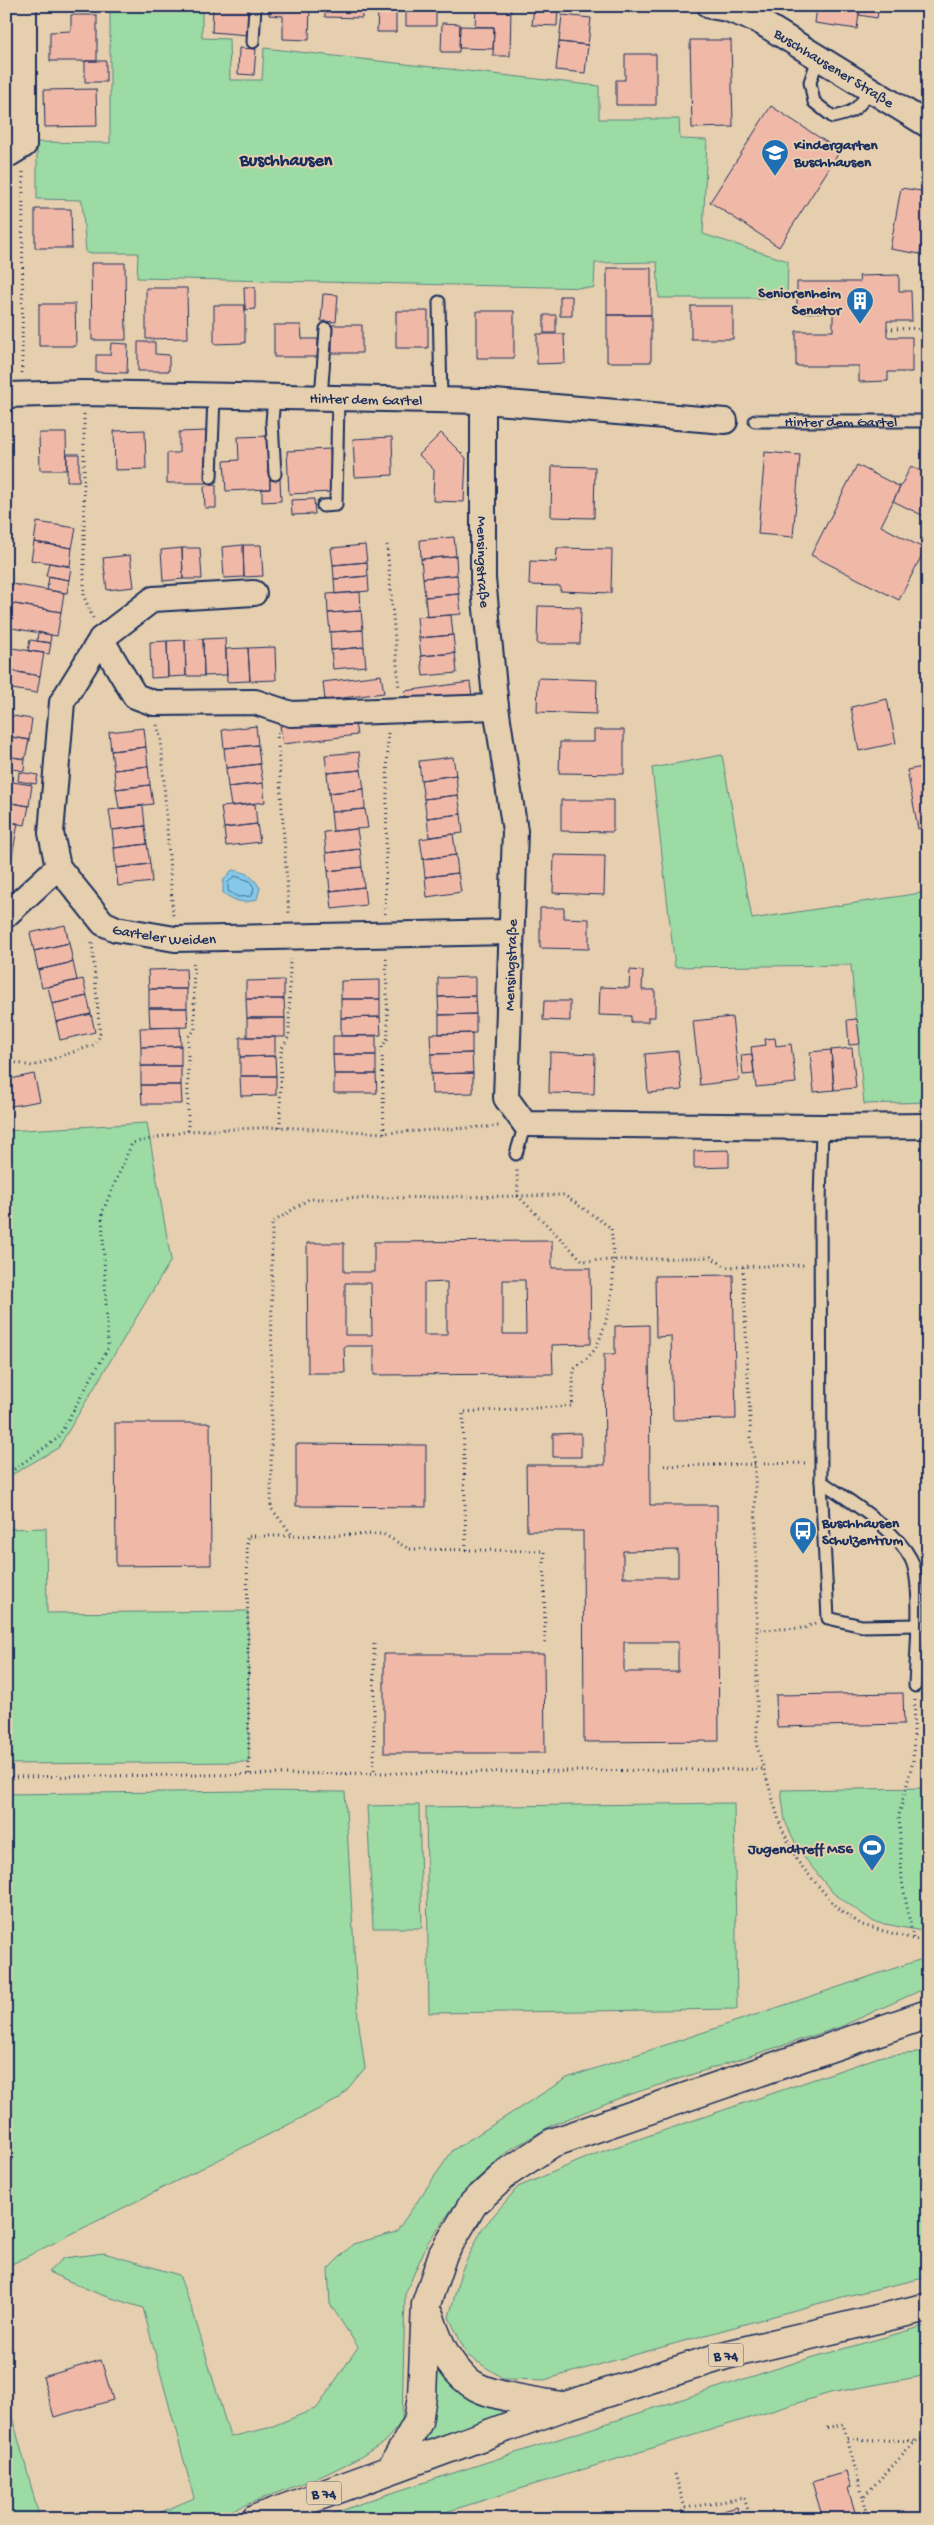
<svg xmlns="http://www.w3.org/2000/svg" width="934" height="2525" viewBox="0 0 934 2525" font-family="'Gochi Hand',sans-serif">
<rect width="100%" height="100%" fill="#e5cfae"/>
<filter id="ink" filterUnits="userSpaceOnUse"><feTurbulence type="fractalNoise" baseFrequency=".02" numOctaves="2"/><feDisplacementMap in="SourceGraphic" scale="10" xChannelSelector="R" yChannelSelector="G"/><feConvolveMatrix kernelMatrix="1 2 1 2 8 2 1 2 1" color-interpolation-filters="sRGB"/></filter>
<g filter="url(#ink)">
<path fill="#9cdba4" stroke="#5c8581" d="M110,8L202,9V38L229,39L230,80H262L264,48L599,86V119H679L680,139L707,140L703,234L788,261L787,298H659L657,262L595,263L594,288L137,278L138,253H86L82,200L37,199V142L110,143Z
M722,755L752,919L927,892L925,866H928V1102L864,1104L851,965L675,967L652,768Z
M147,1123L171,1260L58,1448L6,1478V1131Z
M46,1528L47,1613L248,1611L249,1762L6,1764V1529Z
M928,1788V1905L922,1931L874,1922L833,1893L799,1851L785,1821L781,1790Z
M248,1791L345,1792L358,2018L365,2068L339,2099L6,2267V1794Z
M734,1803L737,2009L429,2013L426,1807Z
M419,1805L422,1928H373L367,1806Z
M928,1957V1987L840,2027L622,2097L552,2125L508,2151L467,2188L428,2242L405,2294L402,2422L384,2442L359,2458L326,2474L209,2519H145L194,2498L143,2308L99,2294L48,2272L64,2258L104,2253L179,2275L194,2315L230,2437L268,2428L317,2408L358,2347L330,2304L328,2269L353,2244L396,2232L453,2150L567,2078Z
M928,2052V2277L842,2297L544,2380L504,2379L467,2355L449,2317L461,2272L482,2229L518,2187L598,2153L882,2056Z
M928,2325V2375L830,2393L423,2519H320L370,2500L800,2361Z
M429,2348L502,2408L501,2414L421,2442Z
M6,2394L40,2519H6Z"/>
<path fill="#85c8e7" stroke="#5b8bb0" d="M232,870C246,872 252,875 260,888L257,899C243,905 235,901 223,893V881Z"/>
<g fill="none" stroke-linecap="round" stroke-linejoin="round">
<path stroke="#456c95" stroke-width="1" d="M235,876L250,881L254,888L252,896L238,897L228,891V883Z"/>
</g>
<path fill="#f0b8a7" stroke="#1b2f5e" fill-rule="evenodd" d="M213,6H249L248,35L212,32Z
M269,6H310L309,40L283,39V16L269,15Z
M325,6H362V18L325,17Z
M406,6H436V26H406Z
M476,6H511L510,56H493L494,27H475Z
M534,6L558,7L557,26L532,25Z
M817,6H860L857,29L815,23Z
M860,6H879L877,18L859,15Z
M378,10L396,11V32H377Z
M71,15H97V61H50V32L71,31Z
M562,15L591,18L588,45L559,42Z
M442,23L460,24L459,52H441Z
M460,26L494,27L493,49L459,48Z
M690,40H731L733,127L692,128Z
M559,42L588,45L585,73L556,70Z
M239,48L256,49L254,75L238,74Z
M625,54H656V105H616V80H625Z
M85,61H106V82H85Z
M96,89L97,126L45,127L44,90Z
M771,106L840,151L779,247L710,202Z
M901,188L928,192V209L920,254L890,249Z
M35,209H71L72,248H35Z
M91,263H125L126,340H92Z
M607,268H651V315H607Z
M899,275V291H911L912,321H887V337H912V372H888V381L859,382V366H796V331H833V312L797,313V282H860L859,276Z
M244,287H255V309L245,310Z
M146,288H187L188,338L146,339Z
M323,294L338,295L336,322L321,321Z
M560,296H572V316H560Z
M39,304H75L76,346H39Z
M214,305H245V343L214,344Z
M691,306H733V339H691Z
M396,311H428V348H396Z
M477,311H514V358H477Z
M544,315H556V333H544Z
M607,315H651V362H607Z
M274,325H301L302,339H318V357H274Z
M332,325H362V353H332Z
M537,334H564L565,363L537,364Z
M138,342H155V354L169,355V371H138Z
M111,343L128,344L127,373L96,372V355H110Z
M145,430L146,469L115,470L114,431Z
M206,431L207,483H167V453H179V432Z
M39,433H66L67,470H40Z
M441,433L466,458L464,502L433,501L434,470L419,455Z
M268,436L270,489L226,491L224,461L239,460L238,437Z
M392,437L393,475L355,477L353,439Z
M330,449L332,492L289,494L287,451Z
M765,452L800,455L793,537L758,534Z
M67,454H79V481H67Z
M857,465L900,487L881,526L925,549L899,600L811,555Z
M552,466L595,467L594,518L551,517Z
M911,466L928,475V483L923,492L928,494V518L893,501Z
M280,479L281,501L262,502V489H270V480Z
M216,485V508H205L204,486Z
M314,499L315,514L292,515L291,500Z
M37,522L76,528L72,548L34,542Z
M454,537L456,556L421,559L420,540Z
M34,542L72,548L70,566L31,560Z
M243,545H261L263,576L244,577Z
M243,545L244,577L224,578L222,547Z
M365,545L367,562L333,565L331,548Z
M182,548L183,579L163,581L161,550Z
M182,548H200L202,579H183Z
M557,548L612,549L611,593L560,591V586L529,585L530,561L556,562Z
M130,555L134,587L107,590L103,558Z
M456,556L457,575L423,578L421,559Z
M367,562L368,576L334,579L333,565Z
M49,563L71,567L69,580L46,576Z
M457,575L459,594L425,597L423,578Z
M49,576L69,580L67,593L47,590Z
M368,576L369,591L335,594L334,579Z
M12,584L64,593L61,612L9,603Z
M360,592L361,611L328,613L327,594Z
M459,594L461,614L427,617L425,597Z
M9,603L61,612L57,636L6,627Z
M538,606L581,607L580,644H537Z
M361,611L363,630L330,632L328,613Z
M451,615L453,635L419,638L417,617Z
M363,630L364,647L331,650L330,632Z
M38,632L51,635L50,643L37,641Z
M453,635L455,653L421,656L419,638Z
M225,638L227,675L204,676L203,639Z
M203,639L204,676H186L185,640Z
M30,640L51,643L49,654L28,651Z
M185,640L186,676L168,677L167,641Z
M167,641L168,677L151,678L150,642Z
M6,647L44,653L40,676L6,670Z
M275,647L276,680L250,681L248,648Z
M364,647L366,666L333,669L331,650Z
M248,648L250,681L227,682L226,649Z
M455,653L457,673L423,676L421,656Z
M6,670L40,676L37,693L6,688Z
M381,675L384,693L325,700L323,682Z
M538,678L597,680L596,714L537,712Z
M470,682L472,697L407,706L405,691Z
M887,699L896,743L859,751L851,707Z
M6,715L32,719L29,740L6,736Z
M354,717L357,735L283,744L280,726Z
M256,726L258,745L224,748L222,730Z
M144,728L146,747L111,751L109,732Z
M594,730H624V774L559,773L560,742H594Z
M6,736L29,740L25,759L6,756Z
M258,745L260,764L226,768L224,748Z
M146,747L148,766L114,770L111,751Z
M359,752L361,770L327,773L325,755Z
M6,756L25,759L24,771L6,768Z
M453,757L456,775L421,780L419,761Z
M260,764L263,783L228,787L226,768Z
M148,766L150,785L116,789L114,770Z
M928,766V827L918,829L907,770Z
M361,770L364,789L329,793L327,773Z
M19,772L38,775L36,784L18,781Z
M456,775L458,795L424,799L421,780Z
M6,781L32,785L29,806L6,802Z
M263,783L265,802L231,806L228,787Z
M150,785L153,804L119,808L116,789Z
M364,789L365,809L331,812L329,793Z
M458,795L461,814L427,818L424,799Z
M561,800H613V832L561,831Z
M6,802L29,806L25,825L6,822Z
M255,804L257,824L224,828L221,807Z
M143,806L145,826L112,830L109,810Z
M365,809L368,828L333,831L331,812Z
M461,814L463,833L429,837L427,818Z
M6,822L18,823L14,845L6,843Z
M257,824L260,842L226,846L224,828Z
M145,826L147,844L114,848L112,830Z
M357,829L360,849L326,853L324,832Z
M453,834L456,855L423,859L420,839Z
M6,843L14,845L11,863L6,862Z
M147,844L150,864L116,868L114,848Z
M360,849L362,867L328,871L326,853Z
M456,855L458,873L425,877L423,859Z
M554,855L605,856L604,895L553,893Z
M6,862L11,863L8,881H6Z
M150,864L152,882L118,886L116,868Z
M362,867L364,887L330,891L328,871Z
M458,873L461,892L427,897L425,877Z
M364,887L366,905L332,909L330,891Z
M540,908H564V918L589,919V949L540,948Z
M65,925L69,943L34,951L30,933Z
M69,943L73,962L38,970L34,951Z
M73,962L77,980L42,988L38,970Z
M186,969L187,989H149L148,970Z
M630,970L643,971L642,990H655V1017H648V1022H631V1016L599,1015L600,987L629,988Z
M475,977V996L438,997V978Z
M83,979L87,996L52,1004L48,987Z
M284,980V999H246V981Z
M380,980V999H341V981Z
M149,989H187V1008H149Z
M87,996L91,1014L56,1022L52,1004Z
M475,996L476,1014L439,1015L438,997Z
M246,999H284L285,1018H247Z
M341,999H380V1017L341,1018Z
M544,1001H570V1021L543,1020Z
M149,1008H187L188,1027L150,1028Z
M91,1014L95,1032L60,1040L56,1022Z
M476,1014V1033L439,1034V1015Z
M380,1017L381,1035L341,1036V1018Z
M732,1017L739,1080L700,1085L693,1021Z
M247,1018H285V1037H247Z
M857,1019L860,1044L849,1045L847,1020Z
M180,1027L181,1046L141,1047L140,1028Z
M472,1033V1053L431,1054L430,1034Z
M333,1036H376V1055H333Z
M240,1037H275V1056L240,1057Z
M775,1038L776,1046L791,1044L796,1083L756,1087L751,1047L766,1045L765,1039Z
M181,1046V1066H141V1047Z
M852,1048L856,1088L834,1090L831,1050Z
M831,1050L834,1090L814,1092L810,1052Z
M678,1051L682,1090L648,1093L645,1054Z
M550,1052L595,1054L594,1094L549,1093Z
M472,1053L473,1073L431,1074V1054Z
M752,1054L754,1074L743,1075L741,1055Z
M333,1055H376V1074H334Z
M275,1056L276,1076H240V1057Z
M141,1066H181V1085H141Z
M473,1073V1093L432,1094L431,1074Z
M34,1074L40,1101L6,1107V1080Z
M334,1074H376L377,1093H334Z
M240,1076H276V1095L241,1096Z
M141,1085H181L182,1104H142Z
M729,1150V1167L694,1168V1151Z
M552,1241V1268H590L591,1344L552,1345L553,1374L374,1375V1346H344L345,1373H308L307,1243H344V1272H374V1242ZM503,1280H525L526,1334H503ZM447,1282V1335H424V1283ZM345,1283H371L372,1335H345Z
M733,1275L736,1419L673,1420L671,1336L656,1337L655,1276Z
M649,1325L650,1505H717L719,1741L584,1742L583,1531H527L526,1465H605L604,1354H615V1326ZM678,1550V1577H623V1551ZM624,1642H678V1672H624Z
M115,1423H210L211,1565L116,1566Z
M581,1433V1457H553V1434Z
M296,1444L426,1445V1507L296,1506Z
M384,1654H544L545,1753H384Z
M903,1693L904,1724L777,1727L776,1695Z
M101,2360L113,2400L54,2417L43,2377Z
M846,2472L851,2487L848,2488L857,2519H823L812,2482Z
M737,2507L740,2519H704L703,2517Z"/>
<g fill="none" stroke-linecap="round" stroke-linejoin="round">
<defs>
<g id="lane">
<path d="M253,42L255,6"/>
<path d="M818,59L810,82L814,102L833,117C854,113 858,108 870,91"/>
<path d="M439,302L441,400"/>
<path d="M274,397L272,422L275,474"/>
<path d="M321,398L326,329"/>
<path id="s1" d="M755,421H928"/>
<path d="M211,477L214,396"/>
<path d="M323,506L336,505L338,398"/>
<path d="M822,1127L820,1202L821,1481L828,1618L862,1626L917,1625"/>
<path d="M516,1154L525,1124"/>
<path d="M821,1481C849,1501 895,1528 911,1559C923,1584 916,1656 915,1686"/>
</g>
<g id="street">
<path id="s2" d="M710,6L727,9L759,21L928,125"/>
<path d="M6,156L24,145V6"/>
<path id="s3" d="M6,395L84,393L483,401L725,421"/>
<path id="s4" d="M483,401V579L496,707L515,831L506,1098L525,1124L822,1127L928,1126"/>
<path id="s5" d="M254,593L153,599L101,639L62,702L51,833L58,867L103,923L116,929L175,939L510,932"/>
<path d="M101,639L135,696L154,703L255,702L291,714L496,707"/>
<path d="M6,915L58,867"/>
</g>
<path id="primary" d="M430,2317C438,2343 451,2373 477,2387C496,2397 538,2402 561,2406
M392,2468L418,2422L422,2396L426,2304L443,2254L473,2204L508,2172L552,2143L928,2014
M256,2519L565,2406L726,2355L928,2307"/>
</defs>
<use href="#lane" stroke="#1b2f5e" stroke-width="15"/>
<use href="#street" stroke="#1b2f5e" stroke-width="28"/>
<use href="#primary" stroke="#1b2f5e" stroke-width="31"/>
<path stroke="#1b2f5e" stroke-width="3" stroke-dasharray="1 4" stroke-linecap="butt" d="M887,329L928,328
M22,373L23,172
M84,414V597L93,618
M387,545L399,688
M157,725L161,739L173,916
M277,732L289,915
M385,914L388,732
M6,1061L32,1066L94,1045L100,1036L92,942
M280,1127L281,1050L289,1036L290,959
M188,1131V1037L195,1030L193,960
M384,1133L382,1047L388,1038L386,955
M743,1267L751,1440L755,1464L757,1630
M664,1466L806,1463
M6,1475L58,1438L108,1348L102,1213L132,1143L188,1131L280,1127L384,1133L500,1126
M466,1550L463,1412L572,1406L574,1369C581,1363 592,1355 596,1347C614,1310 616,1268 611,1228L564,1195L518,1196L517,1170
M815,1623L805,1628L757,1630V1746L781,1827L798,1862L837,1908L862,1925L913,1939
M545,1643L544,1551L409,1549L383,1534L293,1536L271,1508L272,1223L309,1199L518,1196L583,1261L711,1257L726,1267L805,1265
M374,1644V1773
M915,1700L913,1761L899,1815L902,1881L913,1939L928,1942
M249,1774L247,1536H292
M6,1777L765,1769
M827,2428L843,2424L863,2497
M848,2439L915,2441
M675,2474L685,2508
M675,2519L685,2508L744,2498L751,2519
M869,2519L863,2497L916,2441L928,2437"/>
<use href="#lane" stroke="#e5cfae" stroke-width="11"/>
<use href="#street" stroke="#e5cfae" stroke-width="24"/>
<use href="#primary" stroke="#e5cfae" stroke-width="28"/>
</g>
</g>
<defs>
<symbol id="school-pin" viewBox="-11 -11 22 30"><path d="M0 17L-7.5 6A9.5 9.5 0 1 1 7.5 6Z" fill="#1f6fb2" stroke="#e5cfae"/><path d="M0-5L7-2L0 1L-7-2ZM-4 1L0 2.5L4 1V4Q0 6-4 4Z" fill="#fff"/></symbol>
<symbol id="building-pin" viewBox="-11 -11 22 30"><path d="M0 17L-7.5 6A9.5 9.5 0 1 1 7.5 6Z" fill="#1f6fb2" stroke="#e5cfae"/><path d="M-4-6H4V6H1V3H-1V6H-4ZM-2.5-4.3h1.7v1.8h-1.7ZM.8-4.3h1.7v1.8H.8ZM-2.5-1h1.7V.8h-1.7ZM.8-1h1.7V.8H.8Z" fill="#fff"/></symbol>
<symbol id="bus-pin" viewBox="-11 -11 22 30"><path d="M0 17L-7.5 6A9.5 9.5 0 1 1 7.5 6Z" fill="#1f6fb2" stroke="#e5cfae"/><path d="M-5-6H5V4H4V6H2V4H-2V6H-4V4H-5ZM-3.5-4V0h7V-4ZM-3.5 1.2v1.5H-2V1.2ZM2 1.2v1.5H3.5V1.2Z" fill="#fff"/></symbol>
<symbol id="stadium-pin" viewBox="-11 -11 22 30"><path d="M0 17L-7.5 6A9.5 9.5 0 1 1 7.5 6Z" fill="#1f6fb2" stroke="#e5cfae"/><path d="M0-5a6.5 5 0 1 0 0 10a6.5 5 0 1 0 0-10ZM-3.5-1.8h7v3.6h-7Z" fill="#fff"/></symbol>
</defs>
<g fill-rule="evenodd">
<use href="#school-pin" x="759" y="137" width="32" height="43"/>
<use href="#building-pin" x="844" y="285" width="32" height="43"/>
<use href="#bus-pin" x="787" y="1515" width="32" height="43"/>
<use href="#stadium-pin" x="856" y="1832" width="32" height="43"/>
</g>
<g text-anchor="middle" stroke-width="4" stroke-linejoin="round" paint-order="stroke">
<g fill="#e5cfae" stroke="#585f76" stroke-width="1">
<rect x="708.5" y="2343.5" width="35" height="23" rx="4"/>
<rect x="306.5" y="2481.5" width="35" height="23" rx="4"/>
</g>
<g font-size="14" font-weight="bold" fill="#1b2f5e">
<text x="726" y="2360">B 74</text>
<text x="324" y="2498">B 74</text>
</g>
<g font-size="15" fill="#1b2f5e" stroke="#e5cfae">
<text dy="5" stroke="none"><textPath href="#s2" startOffset="140">Buschhausener Straße</textPath></text>
<text dy="5" stroke="none"><textPath href="#s3" startOffset="360">Hinter dem Gartel</textPath></text>
<text dy="5" stroke="none"><textPath href="#s1" startOffset="86">Hinter dem Gartel</textPath></text>
<text dy="5" stroke="none"><textPath href="#s4" startOffset="161">Mensingstraße</textPath></text>
<text dy="5" stroke="none"><textPath href="#s5" startOffset="542">Garteler Weiden</textPath></text>
<text transform="translate(510 965) rotate(-88)" y="5">Mensingstraße</text>
</g>
<g font-size="15" font-weight="bold" fill="#1b2f5e" stroke="#e5cfae" text-anchor="start">
<text x="794" y="149">Kindergarten<tspan x="794" dy="17">Buschhausen</tspan></text>
<text x="841" y="297" text-anchor="end">Seniorenheim<tspan x="841" dy="17">Senator</tspan></text>
<text x="822" y="1527">Buschhausen<tspan x="822" dy="17">Schulzentrum</tspan></text>
<text x="853" y="1853" text-anchor="end">Jugendtreff M56</text>
</g>
<g font-size="18" font-weight="bold" fill="#1b2f5e" stroke="#e5cfae">
<text x="286" y="165">Buschhausen</text>
</g>
</g>
<rect width="934" height="2525" fill="none" stroke="#e5cfae" stroke-width="25"/>
<rect x="12" y="12" width="909" height="2500" fill="none" stroke="#1b2f5e" stroke-width="2" filter="url(#ink)"/>
</svg>
